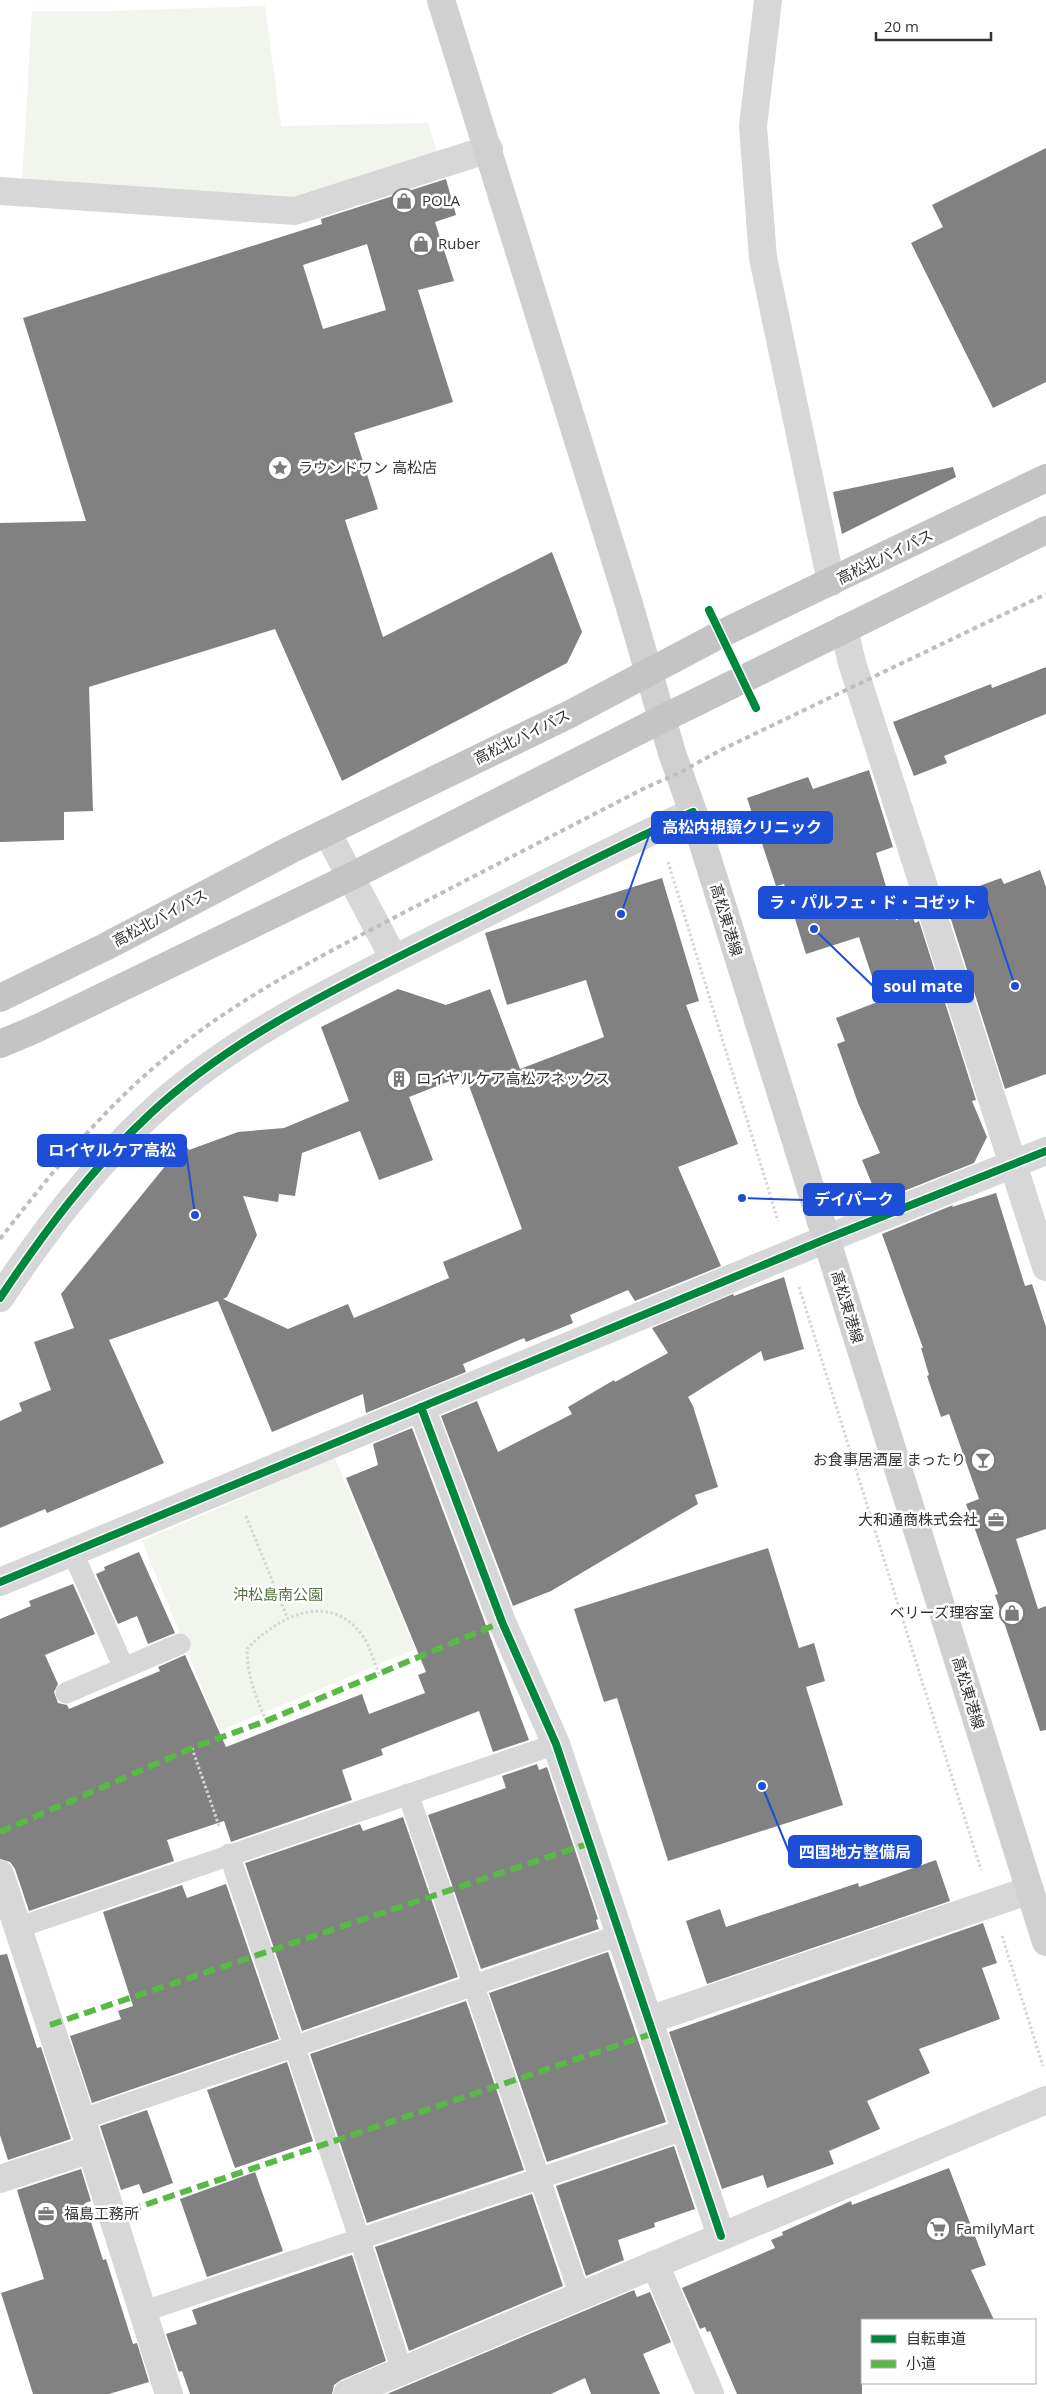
<svg xmlns="http://www.w3.org/2000/svg" width="1046" height="2394" viewBox="0 0 1046 2394" font-family="'Open Sans','Noto Sans JP',sans-serif">
<rect width="100%" height="100%" fill="#fff"/>
<path fill="#f1f5ed" d="M265,6L281,126L428,123L438,156L293,201L22,183L32,11H112Z
M335,1458L415,1649L220,1731L142,1541Z"/>
<path fill="#818181" fill-rule="evenodd" d="M1046,148V382L993,408L911,243L943,227L932,205Z
M446,179L456,215L435,222L454,281L418,290L453,402L354,433L378,509L345,520L383,637L552,552L582,632L567,663L342,781L275,629L89,687L93,811L64,812V840L0,842V523L86,521L23,318L322,224L321,219ZM367,244L386,310L323,329L303,265Z
M953,467L956,477L842,534L833,492Z
M1046,667V714L944,756L947,763L914,776L893,722L991,684L992,688Z
M869,770L893,847L876,853L896,920L912,914L915,923L919,921L976,1100L972,1101L987,1137L974,1163L879,1201L862,1160L880,1153L858,1103L837,1044L845,1041L836,1018L880,1001L859,937L806,954L784,884L776,886L747,798L808,777L813,789Z
M1040,870L1046,887V1074L1005,1089L948,910L974,900L971,889L1001,878L1004,884Z
M662,878L699,1001L686,1005L738,1144L678,1167L721,1266L635,1301L628,1290L570,1315L573,1323L526,1342L524,1338L463,1364L466,1372L366,1413L363,1394L272,1432L218,1301L109,1340L164,1463L47,1513L45,1509L0,1528V1421L22,1411L19,1403L51,1390L34,1342L74,1328L61,1294L184,1143L189,1150L238,1132L284,1128L349,1101L321,1027L398,989L446,1005L490,989L520,1069L604,1037L586,980L507,1005L485,933ZM465,1075L522,1229L443,1262L449,1278L354,1318L348,1304L288,1329L223,1299L227,1297L257,1235L243,1196L278,1202L279,1194L295,1196L302,1153L360,1131L379,1180L433,1160L409,1097Z
M996,1193L1025,1286L1032,1284L1046,1327V1529L1016,1539L1038,1609L1046,1606V1730L1040,1731L995,1595L998,1594L966,1504L979,1499L949,1414L941,1417L927,1376L929,1375L921,1348H923L882,1234L953,1205L952,1207Z
M784,1277L804,1349L764,1361L761,1351L688,1397L693,1406L718,1487L695,1495L698,1504L551,1591L513,1606L441,1416L477,1401L498,1452L572,1414L568,1407L614,1380L615,1382L668,1353L652,1328L733,1294L734,1296Z
M412,1428L529,1740L493,1752L479,1711L381,1749L383,1755L342,1770L352,1800L231,1842L224,1821L167,1840L174,1861L29,1911L15,1869L10,1862L0,1859V1619L31,1606L29,1601L73,1584L95,1634L45,1655L58,1684L54,1692L58,1703L67,1705L69,1709L160,1671L158,1667L185,1655L226,1747L362,1694L369,1714L425,1693L418,1675L426,1672L346,1478L378,1465L373,1444Z
M768,1548L799,1648L814,1643L825,1681L806,1687L843,1805L668,1861L617,1698L604,1702L574,1609Z
M139,1552L175,1633L148,1644L137,1616L118,1624L96,1574L105,1570L104,1567Z
M537,1764L539,1770L547,1767L598,1919L596,1920L599,1929L481,1969L428,1815L506,1788L502,1776Z
M403,1817L458,1977L302,2031L245,1863L360,1824L363,1831Z
M936,1860L950,1901L707,1984L686,1921L720,1909L726,1927L858,1883L859,1887Z
M226,1884L279,2039L92,2103L70,2036L121,2019L118,2011L133,2006L103,1912L182,1885L187,1898Z
M983,1923L997,1963L982,1968L1000,2019L919,2049L930,2073L867,2101L880,2129L829,2151L834,2164L767,2188L763,2175L722,2189L669,2032Z
M608,1952L666,2122L547,2162L489,1993Z
M7,1954L37,2048L41,2047L71,2139L8,2160L0,2135V1955Z
M466,2001L524,2170L367,2223L310,2054Z
M287,2062L313,2141L235,2168L207,2090Z
M147,2110L173,2183L143,2194L139,2184L121,2190L100,2126Z
M674,2146L695,2209L654,2223L655,2227L618,2240L624,2260L586,2276L556,2186Z
M949,2168L986,2265L971,2270L994,2320H862V2394H737L710,2331L707,2332L705,2327L700,2329L682,2288L775,2248L771,2240L783,2235L782,2232L851,2201L852,2205Z
M81,2169L91,2201L85,2203L103,2260L106,2259L133,2344L137,2343L149,2382L109,2394H33L1,2293L44,2279L17,2190Z
M255,2172L283,2251L207,2277L180,2199Z
M532,2194L563,2286L409,2351L375,2247Z
M352,2255L386,2361L341,2380L334,2385L332,2394H190L182,2371L179,2372L166,2334L197,2324L192,2310Z
M634,2290L637,2297L650,2292L671,2342L643,2354L660,2394H591L585,2378L551,2394H387Z"/>
<g fill="none" stroke-linecap="round" stroke-linejoin="round">
<path stroke="#d6d6d6" stroke-width="3" stroke-dasharray="2.5 2.5" stroke-linecap="butt" d="M668,862L778,1221
M799,1287L981,1870
M246,1516L287,1617
M266,1721C256,1697 247,1676 247,1649C277,1617 329,1590 362,1635C370,1646 374,1662 379,1674
M192,1748L219,1826
M1002,1936L1043,2066"/>
<path stroke="#d7d7d7" stroke-width="21" d="M72,1551L124,1668
M66,1693L180,1644
M408,1794L580,2296
M229,1854L360,2240L402,2371
M17,1928L556,1744
M80,2120L620,1935
M142,2312L686,2129"/>
<path stroke="#d7d7d7" stroke-width="28" d="M768,0L753,126L763,258L831,582
M0,191L295,211L489,149
M844,629L852,663L1046,1267
M327,832L394,959
M0,1298C44,1232 92,1168 150,1114C236,1034 345,984 448,932C530,892 610,850 693,812
M421,1407L502,1622L556,1744L721,2236
M0,1582L826,1239L1046,1151
M0,1874L91,2149L169,2394
M649,2020L1030,1890
M0,2179L91,2149
M655,2264L710,2394
M347,2394L1046,2100"/>
<path stroke="#d0d0d0" stroke-width="28" d="M441,0L629,604L672,753L693,812L1046,1942"/>
<path stroke="#c4c4c4" stroke-width="28" d="M0,998L105,947L290,850L570,714L721,634L1046,478
M0,1044L38,1028L350,877L662,719L1046,530"/>
<path stroke="#bebebe" stroke-width="4" stroke-dasharray="5 4" stroke-linecap="butt" d="M0,1239C52,1172 104,1107 170,1054C241,996 323,955 403,913C484,871 565,829 645,788L679,773L721,750L1046,594"/>
<path stroke="#58b947" stroke-width="6" stroke-dasharray="12 6" stroke-linecap="butt" d="M0,1832L192,1748L266,1721L502,1622
M50,2025L590,1843
M112,2216L654,2033"/>
<defs>
<path id="cycleway" d="M709,610L756,708
M0,1298C44,1232 92,1168 150,1114C236,1034 345,984 448,932C530,892 610,850 693,812
M421,1407L502,1622L556,1744L721,2236
M0,1582L826,1239L1046,1151"/>
</defs>
<use href="#cycleway" stroke="#fff" stroke-width="11"/>
<use href="#cycleway" stroke="#00873e" stroke-width="8"/>
</g>
<defs>
<symbol id="shop-ring" viewBox="-11 -11 22 22"><circle r="9.5" fill="#fff" stroke="#7a7a7a" stroke-width="1.5"/><path d="M-5-2.5h2.3a2.7 3.5 0 0 1 5.4 0H5L5.5 6h-11ZM-1.5-2.5h3a1.5 2.3 0 0 0-3 0Z" fill="#7a7a7a"/></symbol>
<symbol id="sight-ring" viewBox="-11 -11 22 22"><circle r="9.5" fill="#fff" stroke="#7a7a7a" stroke-width="1.5"/><path d="M0-6L1.8-2.2L6-1.7L2.9 1.2L3.7 5.4L0 3.3L-3.7 5.4L-2.9 1.2L-6-1.7L-1.8-2.2Z" fill="#7a7a7a"/></symbol>
<symbol id="building-ring" viewBox="-11 -11 22 22"><circle r="9.5" fill="#fff" stroke="#7a7a7a" stroke-width="1.5"/><path d="M-4-6H4V6H1V3H-1V6H-4ZM-2.5-4.3h1.7v1.8h-1.7ZM.8-4.3h1.7v1.8H.8ZM-2.5-1h1.7V.8h-1.7ZM.8-1h1.7V.8H.8Z" fill="#7a7a7a"/></symbol>
<symbol id="bar-ring" viewBox="-11 -11 22 22"><circle r="9.5" fill="#fff" stroke="#7a7a7a" stroke-width="1.5"/><path d="M-6-5H6L.8 .8V4.5H3.5V6h-7V4.5H-.8V.8Z" fill="#7a7a7a"/></symbol>
<symbol id="office-ring" viewBox="-11 -11 22 22"><circle r="9.5" fill="#fff" stroke="#7a7a7a" stroke-width="1.5"/><path d="M-6-3h4V-5.5h4V-3h4V5H-6ZM-1-4.5V-3h2v-1.5ZM-6 0V1H6V0Z" fill="#7a7a7a"/></symbol>
<symbol id="supermarket-ring" viewBox="-11 -11 22 22"><circle r="9.5" fill="#fff" stroke="#7a7a7a" stroke-width="1.5"/><path d="M-6-5.5h2.5l.6 2H6L4.5 2H-2.5L-4.4-4H-6ZM-1.5 3.2a1.3 1.3 0 1 0 .1 0ZM3 3.2a1.3 1.3 0 1 0 .1 0Z" fill="#7a7a7a"/></symbol>
</defs>
<g fill-rule="evenodd">
<use href="#shop-ring" x="390" y="187" width="28" height="28"/>
<use href="#shop-ring" x="407" y="230" width="28" height="28"/>
<use href="#sight-ring" x="266" y="454" width="28" height="28"/>
<use href="#building-ring" x="385" y="1065" width="28" height="28"/>
<use href="#bar-ring" x="969" y="1446" width="28" height="28"/>
<use href="#office-ring" x="982" y="1506" width="28" height="28"/>
<use href="#shop-ring" x="998" y="1599" width="28" height="28"/>
<use href="#office-ring" x="32" y="2200" width="28" height="28"/>
<use href="#supermarket-ring" x="924" y="2215" width="28" height="28"/>
</g>
<g text-anchor="middle" stroke-width="5" stroke-linejoin="round" paint-order="stroke">
<g font-size="15" fill="#333" stroke="#fff" text-anchor="start">
<text x="422" y="206">POLA</text>
<text x="438" y="249">Ruber</text>
<text x="298" y="473">ラウンドワン 高松店</text>
<text x="416" y="1084">ロイヤルケア高松アネックス</text>
<text x="966" y="1465" text-anchor="end">お食事居酒屋 まったり</text>
<text x="978" y="1525" text-anchor="end">大和通商株式会社</text>
<text x="994" y="1618" text-anchor="end">ベリーズ理容室</text>
<text x="64" y="2219">福島工務所</text>
<text x="956" y="2234">FamilyMart</text>
</g>
<g font-size="15" fill="#333" stroke="#fff">
<text transform="translate(885 557) rotate(-26)" y="5">高松北バイパス</text>
<text transform="translate(522 737) rotate(-26)" y="5">高松北バイパス</text>
<text transform="translate(160 918) rotate(-28)" y="5">高松北バイパス</text>
<text transform="translate(726 920) rotate(73)" y="5">高松東港線</text>
<text transform="translate(847 1307) rotate(73)" y="5">高松東港線</text>
<text transform="translate(968 1693) rotate(73)" y="5">高松東港線</text>
</g>
<g font-size="15" fill="#56703f" stroke="#fff">
<text x="278" y="1600">沖松島南公園</text>
</g>
</g>
<path fill="none" stroke="#1d4ed8" stroke-width="2" d="M621 914L652 827M1015 986L987 902M814 929L873 986M195 1215L186 1151M742 1198L804 1200M762 1786L789 1852"/>
<g fill="#1d4ed8" stroke="#fff" stroke-width="2">
<circle cx="621" cy="914" r="5"/>
<circle cx="1015" cy="986" r="5"/>
<circle cx="814" cy="929" r="5"/>
<circle cx="195" cy="1215" r="5"/>
<circle cx="742" cy="1198" r="5"/>
<circle cx="762" cy="1786" r="5"/>
</g>
<g fill="#1d4ed8" stroke="#1d4ed8" stroke-width="2">
<rect x="652" y="812" width="180" height="31" rx="5"/>
<rect x="759" y="887" width="228" height="31" rx="5"/>
<rect x="873" y="971" width="100" height="31" rx="5"/>
<rect x="38" y="1135" width="148" height="31" rx="5"/>
<rect x="804" y="1184" width="100" height="31" rx="5"/>
<rect x="789" y="1836" width="132" height="31" rx="5"/>
</g>
<g font-size="16" text-anchor="middle" font-weight="bold" fill="#fff">
<text x="742" y="833">高松内視鏡クリニック</text>
<text x="873" y="908">ラ・パルフェ・ド・コゼット</text>
<text x="923" y="992">soul mate</text>
<text x="112" y="1156">ロイヤルケア高松</text>
<text x="854" y="1205">デイパーク</text>
<text x="855" y="1858">四国地方整備局</text>
</g>
<rect x="861" y="2319" width="175" height="65" fill="#ffffff" stroke="#adadad"/>
<rect x="871" y="2335" width="25" height="8" fill="#00873e" stroke="#adadad"/>
<text x="906" y="2344" font-size="15" fill="#333333">自転車道</text>
<rect x="871" y="2360" width="25" height="8" fill="#58b947" stroke="#adadad"/>
<text x="906" y="2369" font-size="15" fill="#333333">小道</text>
<path d="M876 32v8h115v-8" fill="none" stroke="#333333" stroke-width="2.5"/>
<text x="884" y="32" font-size="15" fill="#333333" stroke="#ffffff" stroke-width="4" paint-order="stroke">20 m</text>
</svg>
